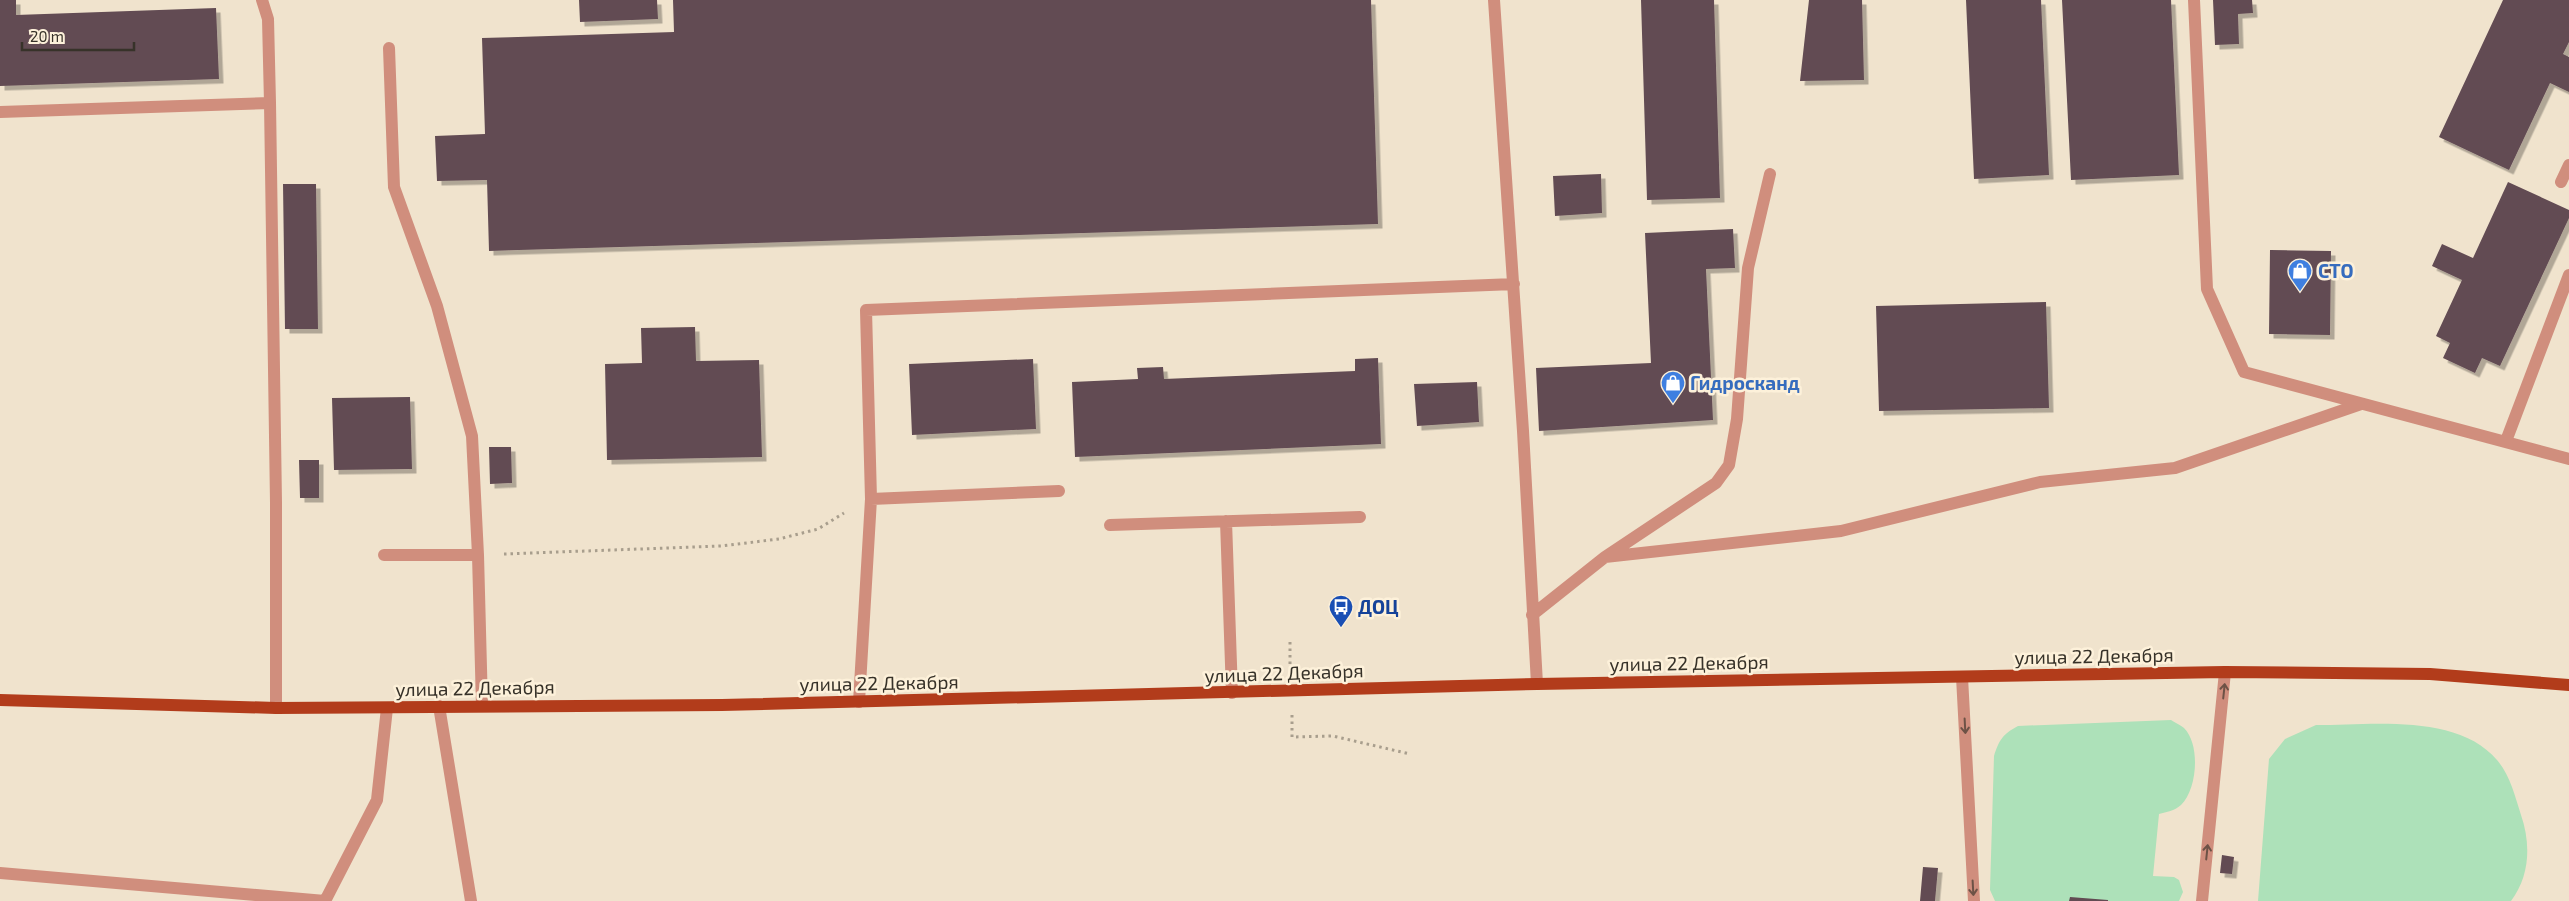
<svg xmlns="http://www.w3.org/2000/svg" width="2569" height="901" viewBox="0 0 2569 901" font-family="'Exo 2',sans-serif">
<defs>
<filter id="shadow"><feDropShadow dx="4.5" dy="4.5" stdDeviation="0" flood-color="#0004"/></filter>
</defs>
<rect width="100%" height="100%" fill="#f0e3cd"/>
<path fill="#ade1b9" d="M2171,720C2175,723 2181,725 2184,728C2201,745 2197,790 2181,805C2174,811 2167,812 2159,814L2153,876L2174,877L2179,880L2183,892L2179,901H1995L1990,890L1994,756C1999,740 2003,734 2018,726Z
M2316,725C2371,725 2458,713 2497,760C2510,775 2515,796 2521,815C2531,844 2530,876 2511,901H2258L2269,759L2285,739Z"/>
<path fill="#624b53" filter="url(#shadow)" d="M0,0H16V15L216,8L219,79L0,86Z
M579,0H657L658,19L580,22Z
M673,0H1371L1378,224L489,251L487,180L437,181L435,136L485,134L482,38L674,32Z
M1641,0H1714L1720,198L1647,200Z
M1809,0H1862L1864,80L1800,81Z
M1966,0H2041L2049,175L1974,179Z
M2062,0H2171L2179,175L2071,180Z
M2213,0H2252L2253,13L2238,14L2239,44L2215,45Z
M2503,0H2569V42L2563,54L2569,57V92L2550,83L2509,170L2439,137Z
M1601,174L1602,213L1555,216L1553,176Z
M2508,182L2569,210V218L2500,366L2482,358L2475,373L2443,358L2450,343L2436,336L2462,280L2432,266L2442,244L2473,258Z
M283,184H316L318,329H285Z
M1733,229L1735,268L1706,269L1713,420L1539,431L1536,368L1651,363L1645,233Z
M2270,250L2331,251L2330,335L2269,334Z
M2046,302L2049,408L1879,411L1876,306Z
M695,327L696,361L759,360L762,457L607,460L605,364L642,363L641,328Z
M1378,358L1381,444L1075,457L1072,382L1138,379L1137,368L1163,367L1164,379L1355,371V359Z
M1033,359L1036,429L912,435L909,364Z
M1477,382L1479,422L1417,426L1414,384Z
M410,397L412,469L334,470L332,398Z
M489,447H511L512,483L490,484Z
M299,460H319V498H300Z
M2222,855L2234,857L2232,874L2220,873Z
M1923,867L1938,868L1935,901H1920Z
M2070,897L2108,900V901H2069Z"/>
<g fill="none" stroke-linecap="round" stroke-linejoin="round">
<path stroke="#a89e8d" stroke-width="3" stroke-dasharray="2.5 4" stroke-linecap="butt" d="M504,554L721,546L779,539L818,529L844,513
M1290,642V664
M1292,715V737L1333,736L1410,754"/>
<path stroke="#d08e7d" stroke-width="12" d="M262,0L268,19L270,103L276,502V708
M1494,0L1523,431L1537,684
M2194,0L2207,289L2244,372L2569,459
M389,48L394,187L437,306L472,436L478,555L482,706
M0,112L270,103
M2561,182L2569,165
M2506,441L2569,275
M871,499L1059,491
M1226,521L1232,693
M1110,525L1360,517
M384,555H478
M1605,557L1841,531L2040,482L2175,468L2361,404
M1532,615L1605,557L1716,483L1729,465L1737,419L1748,268L1770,174
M1962,677L1974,901
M859,702L871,499L866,310L1514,284
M439,706L471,901
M0,873L325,901
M325,901L377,800L387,708
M2202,901L2225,672"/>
<path stroke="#b23c1b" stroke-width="12" d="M0,700L276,708L722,705L1537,684L2225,672L2430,674L2569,685"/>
</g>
<defs><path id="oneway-shaft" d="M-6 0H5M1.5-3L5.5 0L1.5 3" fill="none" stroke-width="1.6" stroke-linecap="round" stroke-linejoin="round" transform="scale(1.25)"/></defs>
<g stroke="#6d5246">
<use href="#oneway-shaft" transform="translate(2224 691) rotate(-84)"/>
<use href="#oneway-shaft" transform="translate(1965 726) rotate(87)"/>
<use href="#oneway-shaft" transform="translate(2207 852) rotate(-84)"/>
<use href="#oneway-shaft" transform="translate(1973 888) rotate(87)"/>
</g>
<defs>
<symbol id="shop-pin" viewBox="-11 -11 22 30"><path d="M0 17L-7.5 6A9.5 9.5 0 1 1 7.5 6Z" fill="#3f7fe0" stroke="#fdf1da"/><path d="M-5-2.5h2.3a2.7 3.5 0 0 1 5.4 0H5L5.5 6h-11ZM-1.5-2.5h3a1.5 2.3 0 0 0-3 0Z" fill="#fff"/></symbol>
<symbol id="bus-pin" viewBox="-11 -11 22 30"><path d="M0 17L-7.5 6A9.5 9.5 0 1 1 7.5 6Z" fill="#1a4fb4" stroke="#fdf1da"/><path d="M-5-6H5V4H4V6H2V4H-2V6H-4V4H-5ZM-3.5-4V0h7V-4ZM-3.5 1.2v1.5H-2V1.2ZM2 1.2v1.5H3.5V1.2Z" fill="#fff"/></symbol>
</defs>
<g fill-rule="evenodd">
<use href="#shop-pin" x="2286" y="257" width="28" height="38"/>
<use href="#shop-pin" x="1659" y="369" width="28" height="38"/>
<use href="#bus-pin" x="1327" y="593" width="28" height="38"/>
</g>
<g text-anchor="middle" stroke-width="5" stroke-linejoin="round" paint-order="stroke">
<g font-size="19" font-weight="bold" fill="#366cbe" stroke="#fdf1da" text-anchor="start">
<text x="2318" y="278">СТО</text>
<text x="1690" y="390">Гидросканд</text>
</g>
<g font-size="19" font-weight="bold" fill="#164399" stroke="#fdf1da" text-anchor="start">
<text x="1358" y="614">ДОЦ</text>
</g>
<g font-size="19" fill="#373229" stroke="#fdf1da">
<text transform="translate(2094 656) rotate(-1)" y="7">улица 22 Декабря</text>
<text transform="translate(1689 663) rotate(-1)" y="7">улица 22 Декабря</text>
<text transform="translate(1284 673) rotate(-2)" y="7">улица 22 Декабря</text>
<text transform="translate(879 683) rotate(-1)" y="7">улица 22 Декабря</text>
<text transform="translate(475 688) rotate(-1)" y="7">улица 22 Декабря</text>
</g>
</g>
<path d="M22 42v8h112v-8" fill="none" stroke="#373229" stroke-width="2.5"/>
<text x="30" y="42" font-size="15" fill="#373229" stroke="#fdf1da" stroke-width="4" paint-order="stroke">20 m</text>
</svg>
